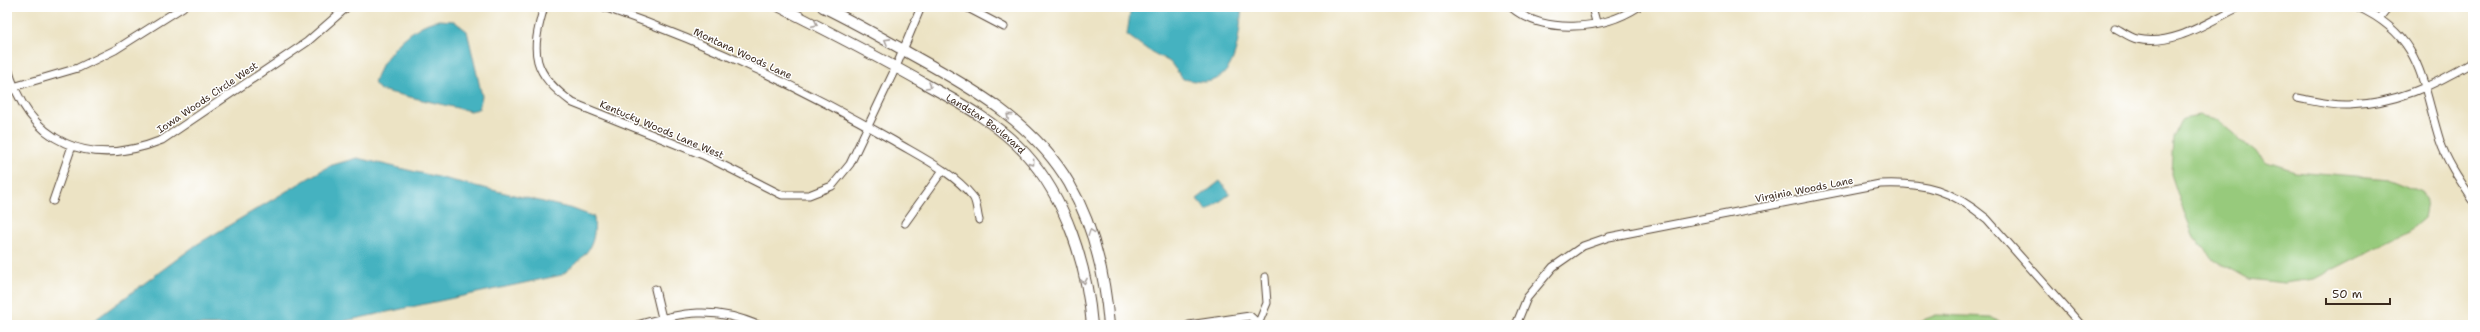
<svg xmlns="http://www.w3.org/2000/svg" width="2480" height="332" viewBox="0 0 2480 332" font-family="'Shantell Sans',sans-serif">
<rect width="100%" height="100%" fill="#fff"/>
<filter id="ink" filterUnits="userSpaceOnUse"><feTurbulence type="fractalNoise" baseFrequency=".025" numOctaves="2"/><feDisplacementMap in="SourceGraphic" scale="8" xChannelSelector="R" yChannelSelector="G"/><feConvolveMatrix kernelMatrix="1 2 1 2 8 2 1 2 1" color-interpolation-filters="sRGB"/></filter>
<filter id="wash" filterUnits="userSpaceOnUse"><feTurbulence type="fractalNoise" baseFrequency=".012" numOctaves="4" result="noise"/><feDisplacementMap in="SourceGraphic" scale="16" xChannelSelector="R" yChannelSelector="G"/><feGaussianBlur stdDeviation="0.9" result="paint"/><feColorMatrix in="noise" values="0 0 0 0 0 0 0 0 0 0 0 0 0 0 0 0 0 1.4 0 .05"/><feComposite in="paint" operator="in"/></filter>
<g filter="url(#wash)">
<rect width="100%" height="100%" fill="#ece3c4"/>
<path fill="#97ca7b" stroke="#697a4c" d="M2199,115L2216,119L2267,162L2295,171L2390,179L2422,192L2427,202L2424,218L2409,231L2314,279L2284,283L2249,279L2215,260L2194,237L2184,213L2171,174L2173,138L2183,118Z
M1936,315L1991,317L2004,325H1910Z"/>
<path fill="#44b2c0" stroke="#406e6f" d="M1131,7H1242C1239,31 1239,80 1205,82C1198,82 1190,80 1183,79L1170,62L1148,50L1127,35Z
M439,20L454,21L467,31L482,96L479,109L470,111L380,90L374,83C381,57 412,24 439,20Z
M357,158L573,209L594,217C597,249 585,255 562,275L326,325H88L196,245L329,166Z
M1220,181L1230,194L1207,211L1197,199Z"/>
</g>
<g filter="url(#ink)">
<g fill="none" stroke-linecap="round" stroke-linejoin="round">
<defs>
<path id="street" d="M544,7C530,54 532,73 573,103L703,155L782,195H809L832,186L850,164L896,67L921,7
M604,7C705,42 802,88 894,141C921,157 953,172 973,197C977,202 977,214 979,220
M966,7L1004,27
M1511,7C1544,35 1603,30 1638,7
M1592,7L1596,22
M2358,7C2423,37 2421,81 2440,141C2447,162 2461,182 2473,200
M2380,17L2388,7
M2115,28C2122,31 2130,38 2137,39C2173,47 2208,22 2239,7
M7,65C28,144 89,169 162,140L307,42L347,7
M13,87L78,68L115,50L183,7
M2297,98C2313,101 2332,106 2349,105C2394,104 2435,85 2473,62
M53,201L72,146
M905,223L943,170
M655,289L662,318
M1259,322L1267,303L1265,277
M637,325C682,312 714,306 758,325
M1189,325L1250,316L1260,325
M1516,325L1527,298L1553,267L1583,246L1609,237L1880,184C1925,182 1952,190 1987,219L2081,325"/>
<g id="secondary">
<path id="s1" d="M780,7C830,32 880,58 929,86C964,105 998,124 1025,153C1066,198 1087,265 1092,325"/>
<path d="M823,7C854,22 884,39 914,56C972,88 1034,123 1069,183C1094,226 1105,276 1109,325"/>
</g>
</defs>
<use href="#street" stroke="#564637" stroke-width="9"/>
<use href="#secondary" stroke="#564637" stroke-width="12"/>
<use href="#street" stroke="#fff" stroke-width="7"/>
<use href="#secondary" stroke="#fff" stroke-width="10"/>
</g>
<defs><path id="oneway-chevron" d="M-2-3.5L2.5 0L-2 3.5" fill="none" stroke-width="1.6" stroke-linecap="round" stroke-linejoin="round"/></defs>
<g stroke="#a79f9a">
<use href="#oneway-chevron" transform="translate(815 24) rotate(26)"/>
<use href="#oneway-chevron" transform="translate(887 41) rotate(-151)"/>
<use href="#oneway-chevron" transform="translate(929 86) rotate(30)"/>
<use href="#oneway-chevron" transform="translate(1009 116) rotate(-139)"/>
<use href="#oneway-chevron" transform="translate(1032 163) rotate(54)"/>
<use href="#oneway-chevron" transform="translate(1091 232) rotate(-110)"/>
<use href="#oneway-chevron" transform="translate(1084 281) rotate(80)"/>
</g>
</g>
<g text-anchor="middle" stroke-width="3" stroke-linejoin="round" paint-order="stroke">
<g font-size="10" fill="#3b2a1e" stroke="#fff">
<text transform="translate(743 53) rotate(25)" y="4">Montana Woods Lane</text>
<text transform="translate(207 97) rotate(-34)" y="4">Iowa Woods Circle West</text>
<text dy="4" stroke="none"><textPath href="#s1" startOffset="237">Landstar Boulevard</textPath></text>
<text transform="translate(662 129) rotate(23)" y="4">Kentucky Woods Lane West</text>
<text transform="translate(1804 189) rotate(-11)" y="4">Virginia Woods Lane</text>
</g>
</g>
<rect width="2480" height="332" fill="none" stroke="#fff" stroke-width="24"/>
<path d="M2326 298v6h64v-6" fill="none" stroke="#3b2a1e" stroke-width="2"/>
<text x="2332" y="298" font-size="12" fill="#3b2a1e" stroke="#ffffff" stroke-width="3" paint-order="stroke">50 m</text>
</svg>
